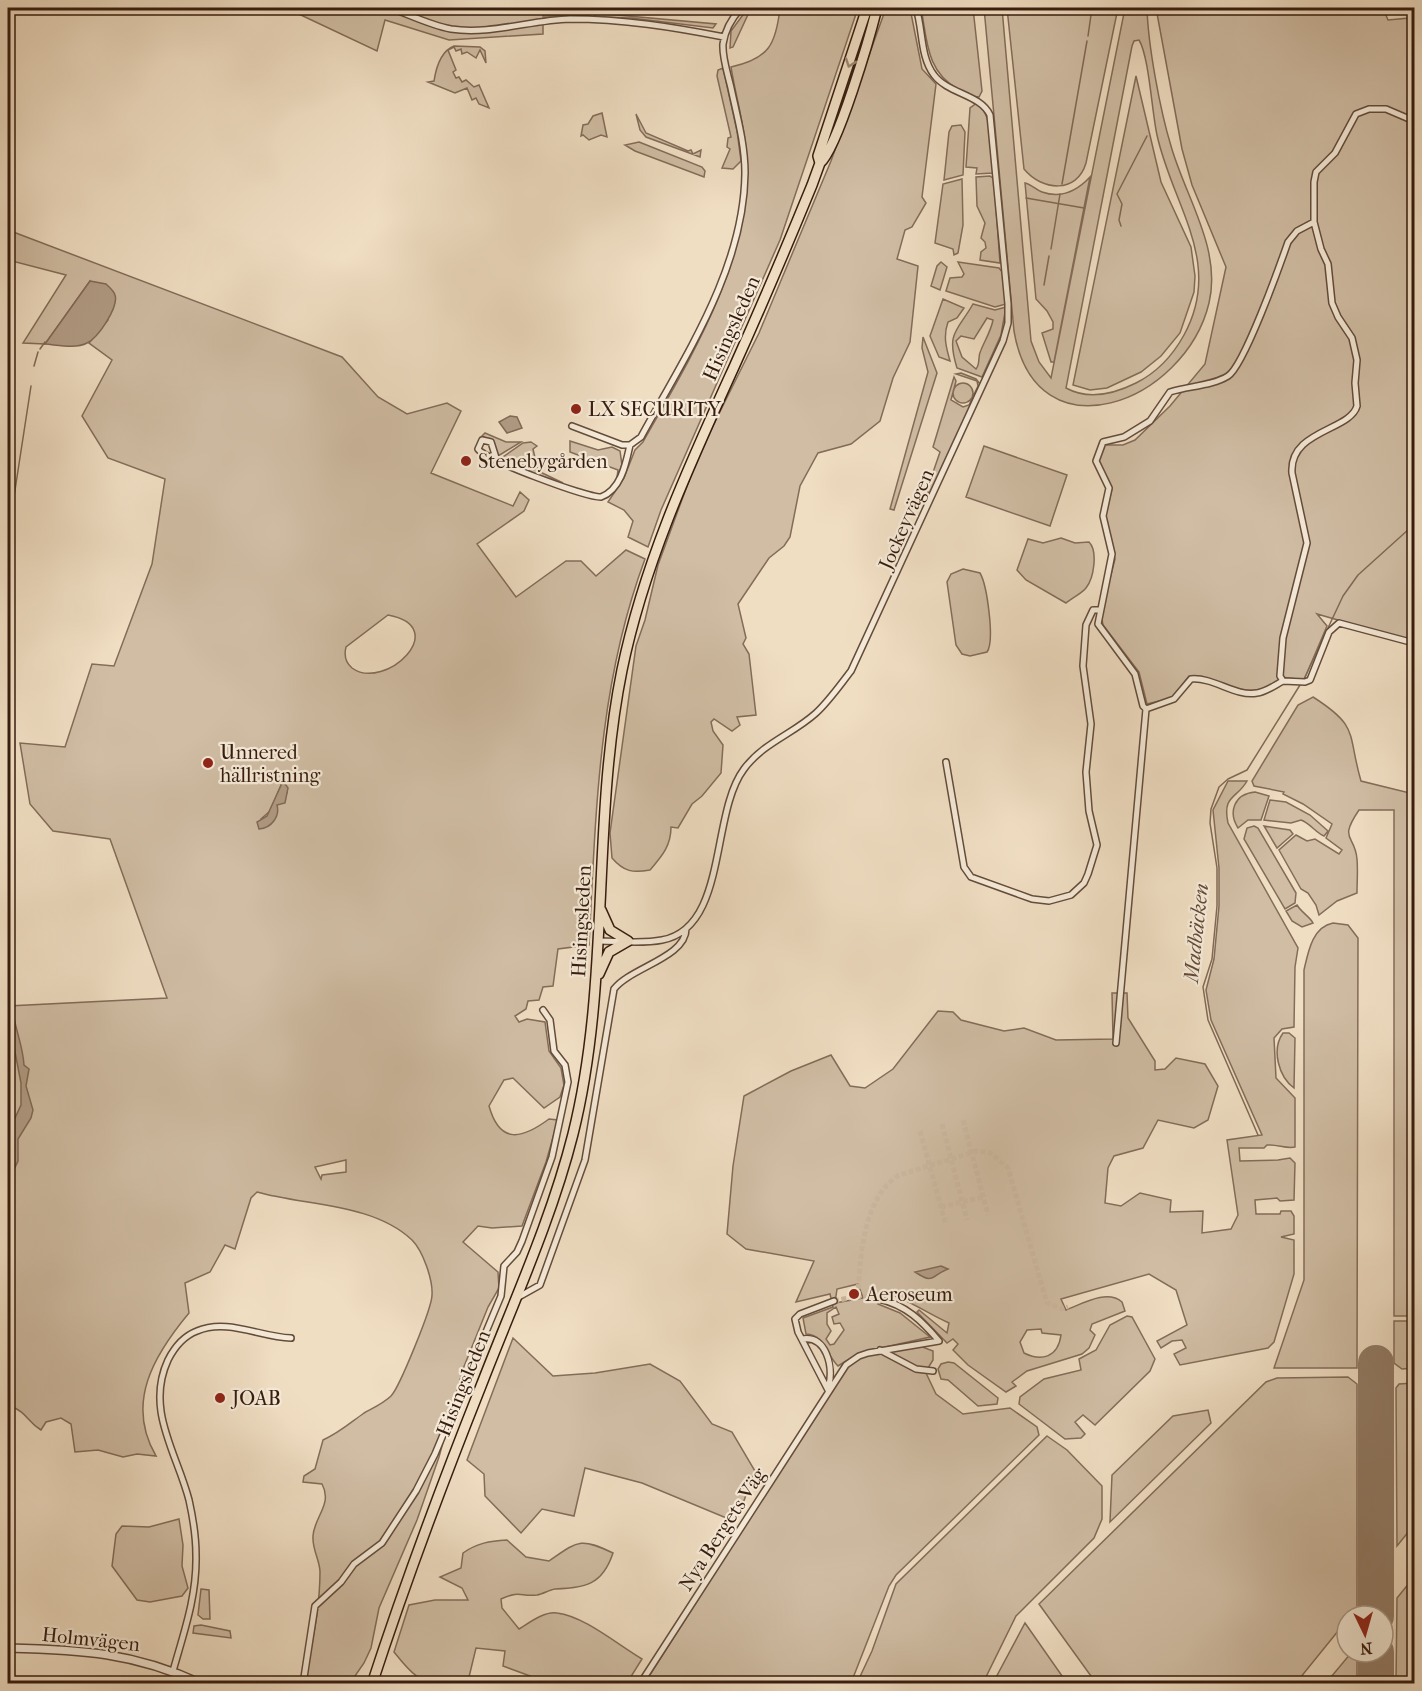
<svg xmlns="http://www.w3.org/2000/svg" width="1422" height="1691" viewBox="0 0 1422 1691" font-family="'IM FELL French Canon',serif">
<rect width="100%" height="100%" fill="#f0dec3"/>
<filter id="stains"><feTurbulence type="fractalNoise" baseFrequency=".00333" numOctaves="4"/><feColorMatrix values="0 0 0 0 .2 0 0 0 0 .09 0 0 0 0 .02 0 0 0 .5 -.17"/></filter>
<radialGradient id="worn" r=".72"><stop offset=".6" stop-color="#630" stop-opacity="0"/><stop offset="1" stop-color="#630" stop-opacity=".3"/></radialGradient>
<path fill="#d0bda4" stroke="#836c59" stroke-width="1.5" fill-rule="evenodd" d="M286,8H612L543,12V16L590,15L543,18V34L449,40L385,20L377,51Z
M748,8H751L733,47L730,48L731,31Z
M780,8H858L780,240L661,510L648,547L628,537L633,521L624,510L608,502L624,478L635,450L643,442C691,357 750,263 747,162C746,130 736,98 731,67C769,59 776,44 780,8Z
M886,8H910L922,69L936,84L922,197L926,203L912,227L905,230L897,259L918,266L910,342L893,378L880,421L851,444L818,453L800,486L790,537L784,546L769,558L738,604L746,638L743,644L749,654L756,715L737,717L740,725L732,731L714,719L711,722L713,731L723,745L721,773L702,796L692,804L678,828L671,827C671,846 662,856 650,870C633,873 624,872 612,858L610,833L636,646L645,620L658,565L698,456L759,333L831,161Z
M921,8H973L982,91L979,97C971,97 965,93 958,89C926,72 927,39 921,8Z
M984,8H1002L1031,341L1039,362L1051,378L1125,8H1147C1148,45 1160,110 1171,146C1185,196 1222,249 1209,303C1185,403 1036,460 1014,331ZM1139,40C1149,56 1152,113 1157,135C1172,205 1224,262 1184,335C1173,355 1156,373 1136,383C1114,394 1088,400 1066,388L1132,46L1134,41Z
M1007,8H1118L1086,163C1077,194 1042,191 1024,169Z
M1156,8H1383L1388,20L1409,18L1405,8H1414V182L1409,187L1410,193L1414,188V642L1317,614L1327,626L1304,680L1281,677C1248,708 1225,676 1189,676L1172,698L1147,704L1139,672L1103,625L1101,614L1115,559L1105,518L1112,489L1098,461L1103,445H1123L1135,440L1170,406L1205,364L1226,267L1192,185L1182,149Z
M595,13L716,24L713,28L631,18L595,17Z
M454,46L480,47L485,51L486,63L480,50L476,58L467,52L462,54L461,49L456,51L454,47L448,50L456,70L453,72L456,78L459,77L462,82L466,80L474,87L479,85L489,108L479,104L476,98L472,100L467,88L455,93L428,82L434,81C436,68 441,51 454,46Z
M723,68L737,131L741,161L733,169L722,168L730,149L727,147L728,138L731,137L717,76L718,70Z
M1136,76L1161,182L1191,247L1195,276L1194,292L1180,333L1161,356L1141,372L1107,388L1090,390L1073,385Z
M977,103C991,112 997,158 993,173L976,174L977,168L966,167L970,108Z
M602,113L607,137L601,135L589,140L583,135L581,136L583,125L588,124L593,116Z
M636,114L646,133L688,151L691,150L693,154L701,150L700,157L646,137L640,130Z
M961,125L965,132L963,175L944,180L949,132L952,126Z
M639,142L702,167L705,171L704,177L635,151L625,145Z
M990,176L994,179L1000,263L980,260L981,252L986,248L985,242L981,238L985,223L977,206L976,177Z
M1090,177L1054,362H1051L1042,333L1053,329V322L1047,311L1036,299L1025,183C1031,184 1036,190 1042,192C1062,199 1077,191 1090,177Z
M962,179L963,225L958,253L954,255L953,249L935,243L943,184Z
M8,230L342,357L378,397L407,414L447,403L461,411L431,473L513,506L520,492L529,500L524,511L477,544L516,597L566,561H581L596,576L626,550L645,559C598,685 596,813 589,945L558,949L553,986L543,987L539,1000L528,1001L526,1009L515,1016L519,1022L527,1019L545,1022L549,1051L561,1068L564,1085L560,1097L544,1108L513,1078L504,1080L489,1106C500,1145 522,1139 549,1119L558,1120L546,1162L522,1226L492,1228L478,1226L463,1242L498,1272L499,1288L488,1307L463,1369L439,1457L417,1520L379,1608L371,1648L364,1663L355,1676L345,1683H305C311,1647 320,1610 320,1572C320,1560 312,1550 313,1536C314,1517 333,1504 322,1484L303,1482L304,1476L315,1469L323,1440C339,1433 350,1423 364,1413C373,1408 384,1403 391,1396C399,1388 432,1308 432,1295C433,1280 423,1251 412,1240C373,1203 306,1206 257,1192L251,1198L235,1249L225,1245L210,1272L185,1283L189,1313C154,1355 125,1403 156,1456L137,1454L123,1457L98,1450L75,1452L71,1424L61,1418L46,1422L41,1430C25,1420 29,1413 8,1405V1006L167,998L110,839L53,831L30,804L20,743L65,747L92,664L114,666L152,564L165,479L108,458L82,416L112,360L89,343L108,320L90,281L45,344L23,343L66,275L8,260ZM388,615C453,627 385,692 352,668C346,663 344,655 346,647ZM282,783L287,793L277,805L274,817L262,818L270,811ZM346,1160V1172L322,1175L321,1179L315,1167Z
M941,262L947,267L940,290L931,286L937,266Z
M958,262L999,268L1003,273L1006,304L995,307L946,291L950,278L962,277L964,274Z
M943,299L964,308L957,318L948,322C943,336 946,347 950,361L939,357L930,336Z
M973,304L995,310L1006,307L1001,335L982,377L957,368C946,332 957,332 973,304ZM987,318L993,320C991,331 985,340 981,350C977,357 981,363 976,369L962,357L956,341L961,336L974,339Z
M923,337L937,373L894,510L890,509L928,372L922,348Z
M961,373L976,379L981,385L931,494L926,491L925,487H928L940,452L933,447L954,377L956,381L951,400L963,407L969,405L978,386L977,381L956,374Z
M953 393a10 10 0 1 1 20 0a10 10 0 1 1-20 0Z
M485,433L506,442H521L498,456L494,442L482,436Z
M570,441L598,450L612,447L620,451L622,465L617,477L618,470L570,452Z
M531,442L537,446L533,449L538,471L563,483L527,471L529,467L511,460L509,464L500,459L523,443Z
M984,446L1067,475L1050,526L966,497Z
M1061,538L1075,543L1089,542C1098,551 1094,578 1086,588C1081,594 1072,598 1066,603L1026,580L1017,570L1028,539L1043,543Z
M963,569L980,573C987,585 995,641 987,652L970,656L962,654L956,645L947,582L951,574Z
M1313,697C1360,727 1347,733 1361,781L1414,794V1316H1394V810H1359C1338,841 1355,834 1357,859C1358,870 1357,882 1357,893L1337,901L1319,915L1316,905L1308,893L1301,889L1279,850L1296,835L1307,841L1315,839L1339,854L1342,850L1326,838L1332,824L1303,804L1283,794L1284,792L1254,786L1252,781L1298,705Z
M1228,781H1247C1237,799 1222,795 1228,823L1298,948L1295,967L1294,1027L1282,1029L1274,1038L1276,1078L1295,1098V1147C1286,1149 1277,1144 1267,1145L1264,1148H1239L1240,1161L1278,1160L1290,1158L1295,1163L1294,1200L1280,1201L1277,1198L1255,1200L1256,1214H1280L1281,1211H1291L1294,1216V1234L1281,1237L1294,1240V1274L1274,1342L1268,1348L1180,1365L1174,1354L1186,1348L1182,1340L1172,1341L1161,1348L1157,1341L1187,1325L1176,1290L1149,1274L1061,1299L1066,1310C1082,1304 1107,1289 1122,1302L1125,1311L1092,1324L1090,1330L1095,1335L1089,1348L1082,1354L1027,1371L1012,1382L1016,1386L1006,1392L968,1365L953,1350L958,1344L953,1339L947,1343L917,1312L919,1310L947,1333L949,1323C926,1313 905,1297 881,1291L878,1304L900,1313L930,1337L859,1353L838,1366C826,1354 825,1335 806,1334L803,1318L833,1307L830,1294L796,1302L814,1261L746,1249L727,1234L733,1166L744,1096L791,1071L831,1055L850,1086L865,1088L893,1069L938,1011L953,1012L961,1020L1004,1031L1024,1028L1056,1040L1113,1039L1112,993H1127L1128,1018L1155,1061V1070L1165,1069L1176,1058L1205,1064L1218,1086L1208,1120L1194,1128L1158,1120L1143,1148L1114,1156L1108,1168L1105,1203L1121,1206L1140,1193L1171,1200L1170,1212L1203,1211L1202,1233L1231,1229L1238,1215L1227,1140L1262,1135L1211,1020L1206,990L1214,959L1219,906V868L1213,810ZM858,1284L863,1298L835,1303L837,1289ZM836,1307L839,1314L832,1317L834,1324L840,1323L844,1330L834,1344L830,1345L826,1339L831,1331L827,1324V1313ZM1041,1329L1042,1333L1061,1335C1058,1357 1042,1362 1024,1353L1020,1342L1027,1330Z
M1255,792L1269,796L1261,820H1248L1238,828C1228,812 1234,794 1255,792Z
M1270,800L1286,802L1310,815L1328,831L1324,836C1315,832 1311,824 1301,820L1291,823L1264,820Z
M1254,826L1258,828L1296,893L1295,903L1285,909L1244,839L1247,828Z
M1264,826L1290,830L1293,834L1277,848Z
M1297,905C1302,913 1309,916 1313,923L1302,927L1292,921L1286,911Z
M1333,923L1348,925L1358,938L1357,1368H1274L1304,1280V970C1308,953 1312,927 1333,923Z
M1283,1033H1289L1295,1038L1294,1088C1279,1077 1271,1050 1283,1033Z
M1127,1316L1132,1317L1155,1359L1150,1371L1095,1425L1083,1415L1075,1422L1085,1434L1081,1438L1065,1439L1019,1404L1020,1397L1044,1379L1081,1370L1079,1359L1096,1350L1110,1325Z
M1394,1321H1414V1368L1402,1369L1394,1363Z
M513,1338L553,1376L595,1373L650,1364L680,1381L712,1424L732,1432L755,1471L736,1522L642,1483L585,1468L574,1516L542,1509L521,1533L485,1496L484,1474L467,1460Z
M920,1346L933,1351V1360L928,1368L918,1369L884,1351Z
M880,1352L926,1373L936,1394L963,1414L1010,1408L1037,1427L1039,1435L896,1575L889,1586L851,1683L644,1684L847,1366L856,1359Z
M948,1362L954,1363L998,1398L997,1404L978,1406L948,1380L941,1379L938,1369L941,1364Z
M1348,1377L1357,1384V1608L1350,1616H1347V1620L1296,1683H1096L1039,1604L1266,1382L1277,1378Z
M1414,1383V1525L1397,1546L1396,1388L1399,1384Z
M1208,1410L1211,1423L1110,1522L1112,1475L1173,1416Z
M1047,1436L1067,1450L1102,1486V1519L1094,1538L1016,1616L983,1683H857L872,1651L896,1584Z
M179,1519L183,1545L182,1566L188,1588L182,1596L150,1602L137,1600L112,1566L116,1534L122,1526L149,1527Z
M507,1540L526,1557L549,1561C578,1541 580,1537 613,1553C602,1586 585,1587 555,1589C549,1590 543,1594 537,1595C520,1597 521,1590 501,1599L502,1608L519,1629C529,1623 544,1611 557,1613C584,1616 618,1645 642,1659L627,1683H549L503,1666L505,1651L476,1648L469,1677C461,1683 456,1684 446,1684C419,1684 410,1672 394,1652L409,1605L435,1600H468L462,1588L440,1577L461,1568L463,1553C477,1543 490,1541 507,1540Z
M1414,1577V1683H1396L1397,1598Z
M201,1589L209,1590L210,1619H203L198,1615Z
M1025,1623L1067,1683H993Z
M201,1625L230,1631L231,1638L193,1633L194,1626Z
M1351,1653L1357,1654V1683H1326Z"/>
<path fill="#b19c85" stroke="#806955" stroke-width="1.5" d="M90,281L106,284C109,287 114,291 115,295C119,307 98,338 87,343C76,349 58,345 45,344Z
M510,416L517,417L522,428L507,433L499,422Z
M283,781L288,788L285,803L277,805C280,816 272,828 259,829L257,822L267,816Z
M8,966C15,981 10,998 13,1013C16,1031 23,1047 24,1065L29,1069L26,1086L33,1110L31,1118L18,1139V1161L8,1182V1133L21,1105V1083L9,1021Z
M941,1266L948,1269C930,1276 935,1285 915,1272Z"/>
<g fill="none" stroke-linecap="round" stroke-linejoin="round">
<path stroke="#806955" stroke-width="1.5" d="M1088,36L1092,8
M1062,184L1087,41
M1026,198L1084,208
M1121,226L1119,220L1122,204L1117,194L1147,136
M1051,249L1060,194
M1044,285L1049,256
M40,349L45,342
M34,366L38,352
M13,503L31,386
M8,537L13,509
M1304,679L1343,596L1358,575L1409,529L1414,520
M1258,1135L1208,1020L1203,987L1212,959L1217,906V868L1210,823L1211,809L1219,787L1228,779L1247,770L1300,685"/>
<path stroke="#937d68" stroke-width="36" d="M1376,1363V1616
M1376,1652V1684"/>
<path stroke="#cbb79f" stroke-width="5" stroke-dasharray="5 2.5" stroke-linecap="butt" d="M963,1120L988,1215
M942,1124L967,1220
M920,1131L946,1225
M941,1207L983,1197
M858,1296C860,1258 863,1197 899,1175L977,1151L991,1153L1008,1168L1047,1303L1062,1309L1068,1307
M834,1301L858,1296L879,1299"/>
<defs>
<path id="minor" d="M391,8C410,15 430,25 451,29C490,35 531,20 570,19C623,19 673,27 724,37
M1414,121L1386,109H1369L1356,114L1335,153L1316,172L1314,182V222L1321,249L1328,264L1332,303L1338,317L1352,338L1357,360L1355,383L1357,406C1350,431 1289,430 1292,473L1307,543L1283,638L1280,676L1283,681L1305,682L1310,680L1329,632L1339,623L1414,643
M572,426L622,445H630L641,437C685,356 744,269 745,173C745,144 737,116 731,88C728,74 722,58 723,44C725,29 732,18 741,8
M497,461L491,442L482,440L478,449C485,460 585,497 601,497C621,490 626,463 630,445
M1283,681C1275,685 1266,692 1257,693C1235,697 1214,677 1191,679L1174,699L1146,709L1143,706L1135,674L1098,624L1112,554L1103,516L1109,488L1096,461L1103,442L1124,437L1150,421L1170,392C1188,386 1212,386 1228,376C1244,366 1280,265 1288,242L1297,231L1314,222
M946,762L964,867L971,877L1032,899L1049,901L1071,895L1084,883L1088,874L1097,845L1089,811L1086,772L1091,724L1083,666L1086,625L1093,610H1099
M599,941C619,941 642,944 662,940C728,928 710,814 744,769C763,743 793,734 816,713C829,701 840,685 851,671L1003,341L1008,323V304L990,115C980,94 948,94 934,75C920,57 923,29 916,8
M1116,1043L1146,709
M515,1299L540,1285L585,1160L614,989C630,968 686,957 686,929
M802,1339C827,1335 833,1367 829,1385
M880,1350L916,1369L933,1371
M828,1390L798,1332L795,1319L800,1314L834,1301
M173,1671C184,1632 197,1596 196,1555C196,1536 193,1518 189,1500C177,1453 145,1410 168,1360C174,1348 184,1336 197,1331C227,1318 260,1337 291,1338
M303,1684L315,1606L341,1582L354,1564L382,1543L416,1491L435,1454L501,1296L504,1266L517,1252L522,1241L552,1157L568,1082L565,1065L554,1051L550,1020L543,1010
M640,1684L846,1365L859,1356L868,1353L939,1341C922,1321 906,1305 879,1299"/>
<path id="tertiary" d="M8,1648C81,1650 133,1652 202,1684"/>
<path id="trunk" d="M820,163C838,147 870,36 877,8
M601,910L610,930L628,941
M599,974L609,952L628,941
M372,1684C405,1583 442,1484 481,1386C513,1303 551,1221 573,1134C611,982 591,823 622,670C644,563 689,466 734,367C761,307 787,246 812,185L820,163L818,156L867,8"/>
</defs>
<use href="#minor" stroke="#644c3b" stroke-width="8"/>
<use href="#tertiary" stroke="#644c3b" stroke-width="10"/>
<use href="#trunk" stroke="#361c0e" stroke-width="12"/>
<use href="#minor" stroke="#f5ead8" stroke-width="5"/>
<use href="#tertiary" stroke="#f5ead8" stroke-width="7"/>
<use href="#trunk" stroke="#f0dec3" stroke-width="9"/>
</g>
<defs><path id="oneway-chevron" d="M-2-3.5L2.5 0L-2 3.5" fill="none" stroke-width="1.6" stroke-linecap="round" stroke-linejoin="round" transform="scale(1.5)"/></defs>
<use stroke="#9c8772" href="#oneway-chevron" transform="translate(850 63) rotate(109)"/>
<g fill="#8f2418" stroke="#f5ead8" stroke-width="2">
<circle cx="576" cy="409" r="6"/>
<circle cx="466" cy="461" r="6"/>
<circle cx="208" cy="763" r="6"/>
<circle cx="854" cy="1294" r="6"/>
<circle cx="220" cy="1398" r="6"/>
</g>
<g text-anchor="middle" stroke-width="4.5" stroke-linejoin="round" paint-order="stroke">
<g font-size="20" fill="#361c0e" stroke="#f5ead8">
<text transform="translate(731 328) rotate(-66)" y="7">Hisingsleden</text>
<text transform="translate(906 519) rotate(-66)" y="7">Jockeyvägen</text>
<text transform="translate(581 921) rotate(-87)" y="7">Hisingsleden</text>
<text transform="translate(463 1383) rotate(-68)" y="7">Hisingsleden</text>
<text transform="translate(722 1529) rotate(-57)" y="7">Nya Bergets Väg</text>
<text transform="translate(91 1639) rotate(6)" y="7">Holmvägen</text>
</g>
<g font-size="20" fill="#361c0e" stroke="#f5ead8" text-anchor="start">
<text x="588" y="416">LX SECURITY</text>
<text x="478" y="468">Stenebygården</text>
<text x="220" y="759">Unnered<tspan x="220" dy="23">hällristning</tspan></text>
<text x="866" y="1301">Aeroseum</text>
<text x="232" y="1405">JOAB</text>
</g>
<g font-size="21" font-style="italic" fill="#614938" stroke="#f5ead8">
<text transform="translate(1196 933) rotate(-84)" y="7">Madbäcken</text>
</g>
</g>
<rect width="1422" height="1691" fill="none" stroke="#f0dec3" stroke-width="30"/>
<rect x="9" y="9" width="1404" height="1673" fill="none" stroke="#361c0e" stroke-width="3"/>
<rect x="15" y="15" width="1392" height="1661" fill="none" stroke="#361c0e" stroke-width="1.5"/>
<g transform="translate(1365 1634) rotate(175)"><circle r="28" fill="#f5ead8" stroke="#a99887" stroke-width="1.5"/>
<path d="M0-4.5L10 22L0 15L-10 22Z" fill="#8f2418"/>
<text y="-9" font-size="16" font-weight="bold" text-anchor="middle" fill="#361c0e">N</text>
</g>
<rect width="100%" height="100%" filter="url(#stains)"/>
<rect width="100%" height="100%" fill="url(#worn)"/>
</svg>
